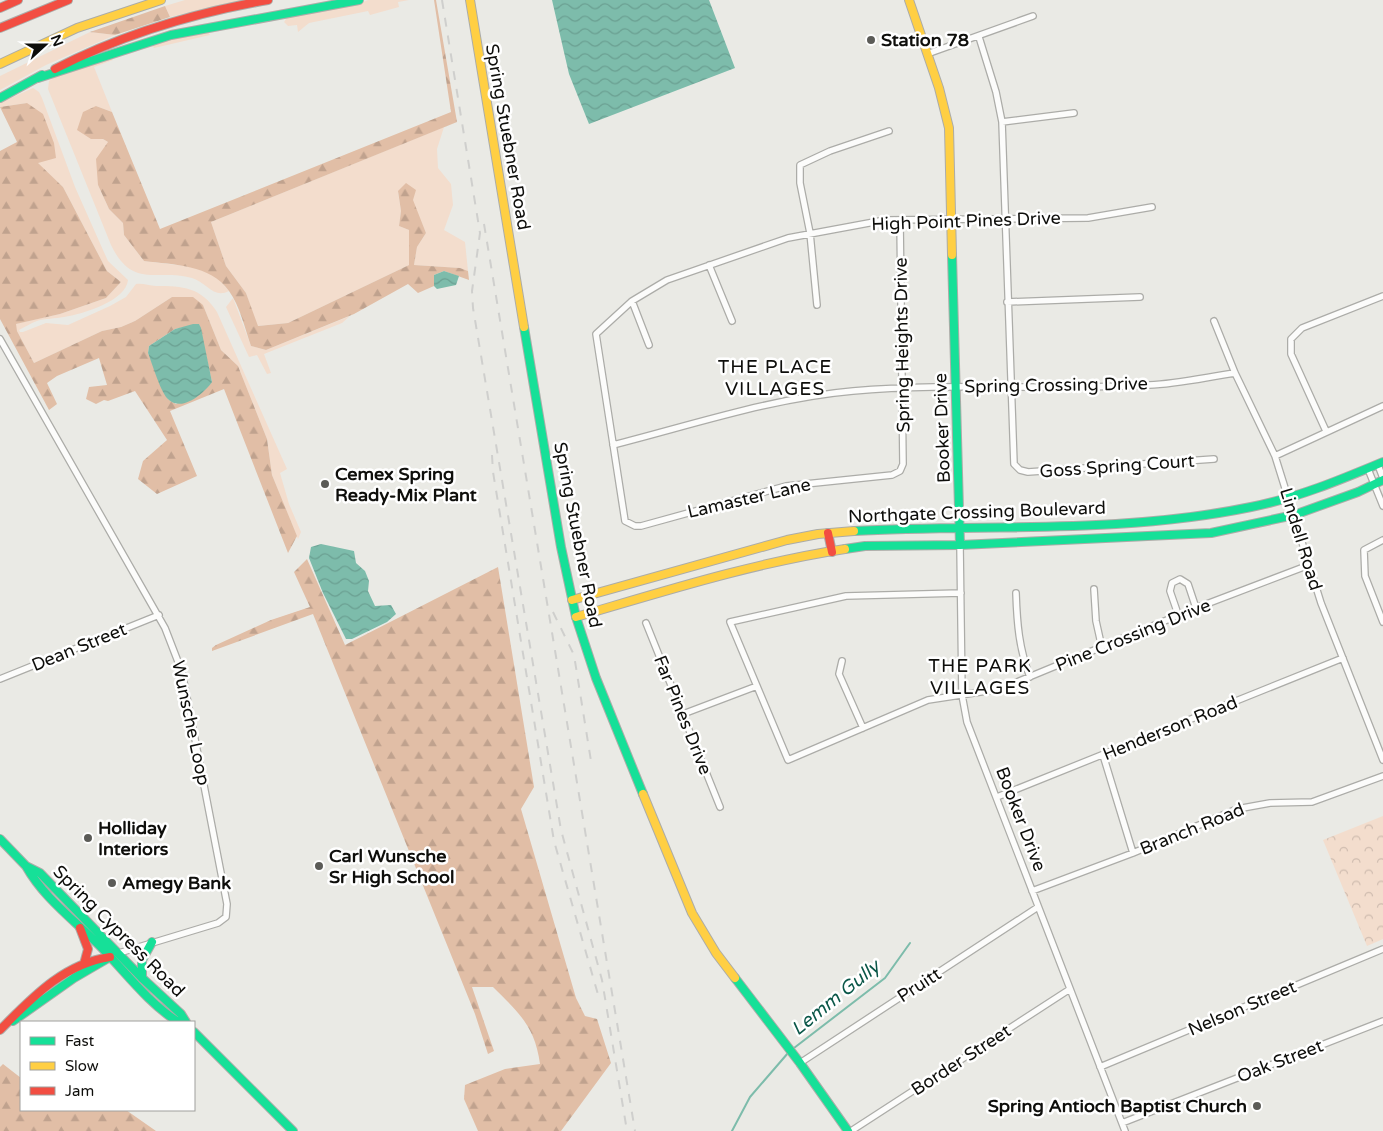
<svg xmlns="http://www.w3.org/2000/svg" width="1383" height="1131" viewBox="0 0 1383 1131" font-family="'Varela Round',sans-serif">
<defs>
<pattern id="forest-firs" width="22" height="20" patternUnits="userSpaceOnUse" patternTransform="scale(1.25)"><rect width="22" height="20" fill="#e1bea6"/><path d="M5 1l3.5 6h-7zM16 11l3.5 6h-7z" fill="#c0a28e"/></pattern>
<pattern id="park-crowns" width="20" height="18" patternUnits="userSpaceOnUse" patternTransform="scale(1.25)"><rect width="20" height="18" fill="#f3ddcd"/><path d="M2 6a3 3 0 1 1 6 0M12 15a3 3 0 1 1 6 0" fill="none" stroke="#cfbcaf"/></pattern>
<pattern id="water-waves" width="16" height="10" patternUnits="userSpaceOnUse" patternTransform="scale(1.25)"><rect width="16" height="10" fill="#7dbcab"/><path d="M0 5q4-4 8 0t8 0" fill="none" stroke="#6ba092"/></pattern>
</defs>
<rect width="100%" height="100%" fill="#eaeae5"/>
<path fill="#f3ddcd" d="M185,0H242L170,17L165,6Z
M368,0H409L398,2L399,7L370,15L368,11L309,23L298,32L297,25L288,26L284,22L289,15L359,4Z
M207,30L210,35L154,48L152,46L154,42Z
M90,32L115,35L46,65L0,90V76Z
M112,58L113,60L94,67L112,112L96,106L91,139H103L108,142L98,185L109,209L123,223L124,235L144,261L193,267L216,276L229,291C214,299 207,283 192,278C157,268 133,290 111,245L48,89L49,81L58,75Z
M33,88L39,92L42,98L75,187L103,250L108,261L128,280C126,301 83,314 64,317C55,319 45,318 37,321C31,323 25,327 19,330L20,332H23L46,323L68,325L110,306L126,297L136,284C143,283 149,286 156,286C183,286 201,287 217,312L287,469L280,473L289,504L301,532L298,539L272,475L267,439L238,366L221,350L203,305L172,297L135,321L121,327L102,331L34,363L17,331L15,324L60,314L106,298L121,282L107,271L63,187L37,163L27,103L0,107V103Z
M444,127L437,149L438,168L451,184L453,205L444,230L465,242L468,271L460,268L414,265L417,247L426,233L412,200L398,192L401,211L399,226L409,230V265L288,323L257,326L246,293L226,266L211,222Z
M233,298L251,346L266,350L350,316L342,323L264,354L271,373L267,374L257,355L249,357L226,307Z"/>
<path fill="url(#forest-firs)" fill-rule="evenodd" d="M434,0H436L457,122L211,222L226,266L246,293L258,326L288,323L409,265V230L399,226L401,211L398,191L406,183L416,190L413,200L426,233L417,247L414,265L460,268L468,271L469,280L444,271L434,275V286L418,293L408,284L354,314L266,350L251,346C245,329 240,306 229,291C210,264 174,265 144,261L124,235L123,223L109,209L98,185L96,159L108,142L103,139H91L77,130L83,112L96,106L112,112L160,229L451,112Z
M165,6L170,17L115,35L90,32Z
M27,103L43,114L54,143L56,158L38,163L63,187L107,271L121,282L106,298L60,314L16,324L17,331L34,363L102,331L121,327L135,321L172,297H193L203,305L221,350L238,366L267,439L272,475L297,536L288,553L224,389L170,411L197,476L157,494L138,479L143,461L167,440L135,391L108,401L104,400L96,404L86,399L89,387L107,385L99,358L57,376L47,383L57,404L49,410L0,319V151L17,142L0,107ZM199,324L212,382L176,404L168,399L148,353L149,346L175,329Z
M307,559L345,645L498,567L534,787L521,809L576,998L585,1016L597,1019L611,1063L561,1131H478L464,1099L465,1085L505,1069L540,1064C535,1026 518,1012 493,987H472L494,1051L488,1054L475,1014L313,614L212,651V648L216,645L271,620L310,607L294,572Z
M3,1064L21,1078V1110H126L156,1131H0V1067Z"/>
<path fill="url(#park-crowns)" d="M1383,816V939L1367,946L1323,840Z"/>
<path fill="url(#water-waves)" d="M552,0H709L735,68L589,124L569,74Z
M444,271L459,276L456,285L437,289L434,286V275Z
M193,324H199L201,328L212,382C204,393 183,412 169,400C161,394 152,363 148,353L149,346L175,329Z
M321,544L354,551L356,563L365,571L369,581L368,591L375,606L391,605L396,614L387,622L352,639H346L323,593L309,558L311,547Z"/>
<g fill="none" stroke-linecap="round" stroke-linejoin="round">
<path stroke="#7dbcab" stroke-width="2" d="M794,1048L885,978L910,943
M732,1131L750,1097L788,1053"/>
<defs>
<path id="street" d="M979,37L996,92L1002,122L1014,464L1020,470L1028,472L1214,459
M927,54L1033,16
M1002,122L1074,113
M900,220L903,464L900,471L892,475L786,486L641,526H635L625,521L596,334L632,301L667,280L788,238L885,220L1088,218L1152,207
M709,265L732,321
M632,301L649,345
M1007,302L1140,297
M817,305L810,233L800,183V165L830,151L889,131
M1214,321L1235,373L1275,456L1321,603L1383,760
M0,339L165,628L182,672L227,904L226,917L218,923L119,953
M1326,431L1291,354V339L1302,328L1383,296
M613,445C692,425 772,398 853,391C952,382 1050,391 1149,385C1177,384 1207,377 1235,373
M1275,456L1383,406
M1378,465L1383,478
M1368,469L1383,506
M1383,540L1364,550L1365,576L1383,622
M960,545L962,695L967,722L1125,1131
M1094,589L1096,621L1102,648
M961,593L846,596L730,622L788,760L928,700L1000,689L1196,608L1309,565
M1016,593C1017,623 1019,649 1030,677
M1179,617L1170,591L1172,583L1180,579L1188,584L1196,608
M646,623L720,807
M842,661L839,674L863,728
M0,679L159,615
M683,714L757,686
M1103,755L1133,853
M997,797L1343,658
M1032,891L1133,853L1237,809L1270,803L1312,802L1383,776
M800,1063L1038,907
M1100,1067L1383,949
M1122,1123L1383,1021
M851,1131L1070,989"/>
<path id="fast" d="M38,78L171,35L359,0
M0,98L42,75
M952,255L960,545
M524,327L561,547L576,617L596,678L643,794
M854,531C986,524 1121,534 1251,507C1297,498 1340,480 1383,462
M845,549L865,546L960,545L1211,533L1294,515L1358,492L1383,480
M0,839L26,866L40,873L142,978L181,1014L186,1022
M26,866C44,898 73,919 99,945C125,971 146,1001 178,1022
M142,978V960L152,942
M735,978L800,1063L848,1131
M13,1021L74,978L110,957
M194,1032L293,1131"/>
<path id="slow" d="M470,0L524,327
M909,0L939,88L949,128L952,255
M0,64L77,28L161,0
M572,600L787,540L818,534L854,531
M576,617C665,591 753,563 845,549
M643,794L692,913L716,953L735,978"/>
<path id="jam" d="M0,8L18,0
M0,28L68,0
M55,69C123,34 193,13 268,0
M828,533L832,552
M80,928L88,949L84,964
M0,1030C32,998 63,964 110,957"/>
</defs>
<use href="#street" stroke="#acaca8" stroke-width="8"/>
<use href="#fast" stroke="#acaca8" stroke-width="10"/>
<use href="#slow" stroke="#acaca8" stroke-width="10"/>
<use href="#jam" stroke="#acaca8" stroke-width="10"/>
<use href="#street" stroke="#fcfcfb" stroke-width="5.5"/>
<use href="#fast" stroke="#16e098" stroke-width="8"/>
<use href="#slow" stroke="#ffcf43" stroke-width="8"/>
<use href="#jam" stroke="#f24e42" stroke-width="8"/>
<path stroke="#cfcfcd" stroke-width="2" stroke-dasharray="9 9" stroke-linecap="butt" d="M442,0L480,233L472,291L473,308L561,830L602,980L627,1131
M484,224L635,1131
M492,455L493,472L554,841L599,998
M553,612L574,655L591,761"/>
</g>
<g fill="#5b5b57" stroke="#fff" stroke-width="2">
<circle cx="871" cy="40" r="5"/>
<circle cx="325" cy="484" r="5"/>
<circle cx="88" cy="838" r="5"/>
<circle cx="319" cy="866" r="5"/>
<circle cx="112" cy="883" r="5"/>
<circle cx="1257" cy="1106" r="5"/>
</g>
<g text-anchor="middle" stroke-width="5" stroke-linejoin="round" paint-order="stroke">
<g font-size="18" font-weight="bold" fill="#0e0e0b" stroke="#fff" text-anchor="start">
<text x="881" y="46">Station 78</text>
<text x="335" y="480">Cemex Spring<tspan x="335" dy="21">Ready-Mix Plant</tspan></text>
<text x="98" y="834">Holliday<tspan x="98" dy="21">Interiors</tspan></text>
<text x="329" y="862">Carl Wunsche<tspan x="329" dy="21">Sr High School</tspan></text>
<text x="122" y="889">Amegy Bank</text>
<text x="1247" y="1112" text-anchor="end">Spring Antioch Baptist Church</text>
</g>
<g font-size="18" fill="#0e0e0b" stroke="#fff">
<text transform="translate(508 137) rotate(80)" y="6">Spring Stuebner Road</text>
<text transform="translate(966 221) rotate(-2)" y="6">High Point Pines Drive</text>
<text transform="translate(902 345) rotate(-91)" y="6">Spring Heights Drive</text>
<text transform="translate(1056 385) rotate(-1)" y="6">Spring Crossing Drive</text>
<text transform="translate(942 428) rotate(-92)" y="6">Booker Drive</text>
<text transform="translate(1117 466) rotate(-4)" y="6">Goss Spring Court</text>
<text transform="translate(749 498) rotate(-13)" y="6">Lamaster Lane</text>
<text transform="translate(977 512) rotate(-2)" y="6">Northgate Crossing Boulevard</text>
<text transform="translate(578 535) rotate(79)" y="6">Spring Stuebner Road</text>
<text transform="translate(1301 539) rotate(73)" y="6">Lindell Road</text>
<text transform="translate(1133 635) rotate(-22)" y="6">Pine Crossing Drive</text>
<text transform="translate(79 647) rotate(-22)" y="6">Dean Street</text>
<text transform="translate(683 715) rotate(68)" y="6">Far Pines Drive</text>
<text transform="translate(191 723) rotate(78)" y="6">Wunsche Loop</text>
<text transform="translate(1170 728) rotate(-22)" y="6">Henderson Road</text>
<text transform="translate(1021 819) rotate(69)" y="6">Booker Drive</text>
<text transform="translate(1192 829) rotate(-22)" y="6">Branch Road</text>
<text transform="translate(119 931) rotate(45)" y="6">Spring Cypress Road</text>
<text transform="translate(919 985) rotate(-33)" y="6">Pruitt</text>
<text transform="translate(1242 1008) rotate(-23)" y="6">Nelson Street</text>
<text transform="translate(961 1060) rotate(-33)" y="6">Border Street</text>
<text transform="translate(1280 1061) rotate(-21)" y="6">Oak Street</text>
</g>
<g font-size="19" letter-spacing="1" fill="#0e0e0b" stroke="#fff">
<text x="775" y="373">THE PLACE<tspan x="775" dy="22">VILLAGES</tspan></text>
<text x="980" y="672">THE PARK<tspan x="980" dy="22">VILLAGES</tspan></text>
</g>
<g font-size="19" font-style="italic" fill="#0a5748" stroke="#fff">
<text transform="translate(835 997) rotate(-39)" y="7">Lemm Gully</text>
</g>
</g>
<rect x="20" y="1021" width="175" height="90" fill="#ffffff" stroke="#9f9f9d"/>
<rect x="30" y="1037" width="25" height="8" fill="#16e098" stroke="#9f9f9d"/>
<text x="65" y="1046" font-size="15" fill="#0e0e0b">Fast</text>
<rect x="30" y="1062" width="25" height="8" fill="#ffcf43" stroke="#9f9f9d"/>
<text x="65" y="1071" font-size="15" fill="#0e0e0b">Slow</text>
<rect x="30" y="1087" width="25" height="8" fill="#f24e42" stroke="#9f9f9d"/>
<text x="65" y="1096" font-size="15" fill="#0e0e0b">Jam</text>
<g transform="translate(45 45) rotate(69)" stroke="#ffffff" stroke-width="4" paint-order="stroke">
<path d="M0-4L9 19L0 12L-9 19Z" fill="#0e0e0b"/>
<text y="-8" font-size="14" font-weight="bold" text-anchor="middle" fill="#0e0e0b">N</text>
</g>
</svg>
